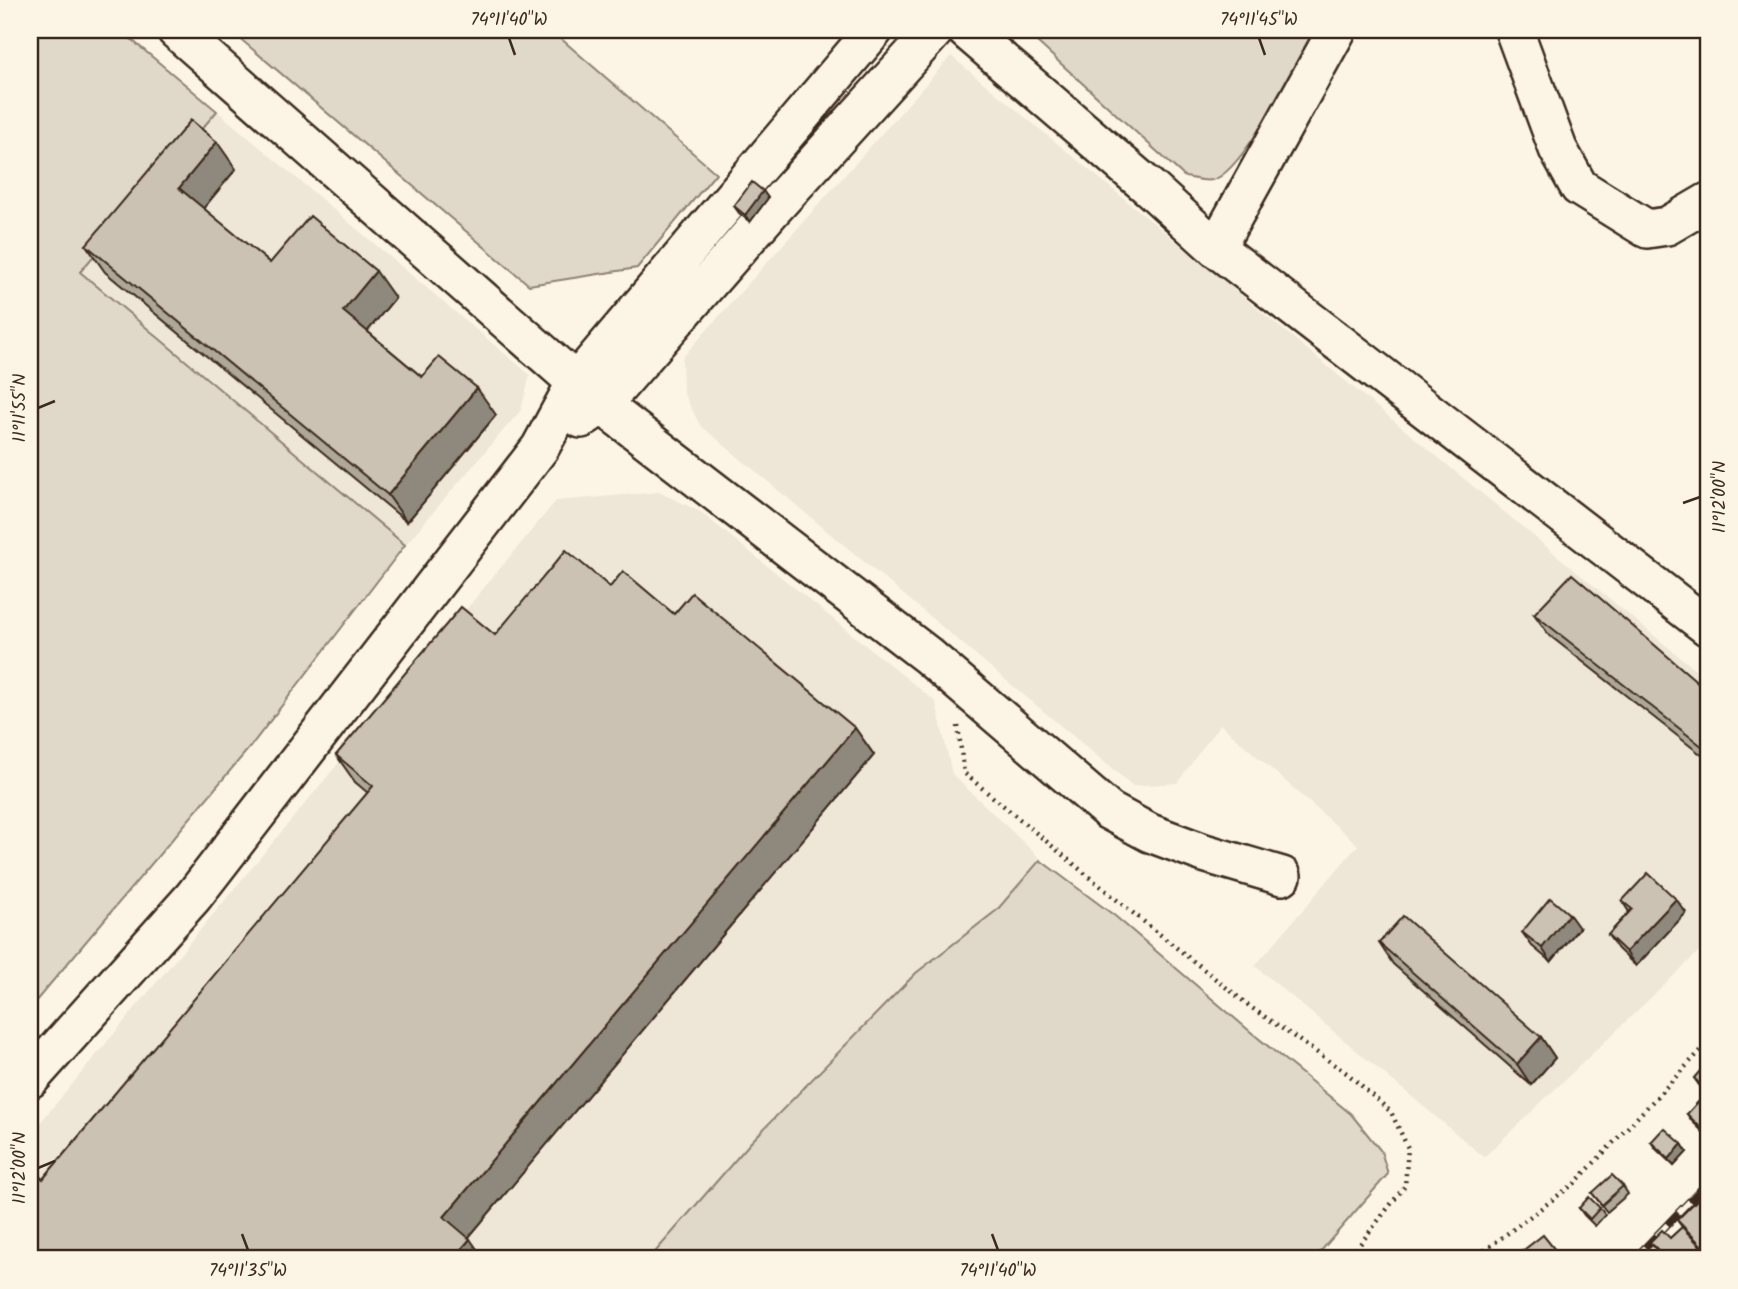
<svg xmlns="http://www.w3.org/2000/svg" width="1738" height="1289" viewBox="0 0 1738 1289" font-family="Kalam,sans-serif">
<rect width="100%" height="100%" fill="#fcf5e5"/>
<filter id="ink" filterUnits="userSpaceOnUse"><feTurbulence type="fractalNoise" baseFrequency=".0143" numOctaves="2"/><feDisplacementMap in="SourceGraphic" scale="14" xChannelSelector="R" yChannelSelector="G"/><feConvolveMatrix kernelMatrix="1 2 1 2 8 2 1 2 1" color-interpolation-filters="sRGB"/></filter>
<g filter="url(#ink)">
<path fill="#eee6d6" d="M951,56L1708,680V943L1484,1157L1255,966L1358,845L1220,724L1177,783L1133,786L700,425L683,392L682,358Z
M217,111L530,375L521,410L405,545L80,272Z
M659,492L699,511L936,702L952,774L1051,869L1040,860L997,910L916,973L751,1142L649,1259H30V1135L556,501Z"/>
<path fill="#e0d8c8" stroke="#8e8173" stroke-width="2" d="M30,30H120L217,111L80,272L405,545L250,747L30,1008Z
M230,30H551L716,173L637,268L529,285Z
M1024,30H1315C1298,60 1243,174 1212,180C1205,182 1193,178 1185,177Z
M1040,860L1115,916L1252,1033L1351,1114L1381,1151L1388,1174L1314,1259H649L751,1142L916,973L997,910Z"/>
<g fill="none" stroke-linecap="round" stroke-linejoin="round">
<defs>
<path id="minor" d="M176,30L602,405L927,655L1109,811L1150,833L1204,853L1282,876
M966,30L1150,188L1216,248L1708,627
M1514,30L1558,149L1579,187L1647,229L1667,226L1708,202
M1216,248L1337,30
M581,419L602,405L771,211L935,30
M30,1079L193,897L540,448L576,382L874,30"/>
</defs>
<use href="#minor" stroke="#3b2a1e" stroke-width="42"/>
<path stroke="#3b2a1e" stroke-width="4.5" stroke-dasharray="2 5" stroke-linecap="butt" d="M958,726L964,773L1123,905L1252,1008L1348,1074L1391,1112L1408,1148L1405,1186L1357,1248L1345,1259
M1473,1259L1575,1183L1708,1043"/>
<use href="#minor" stroke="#fcf5e5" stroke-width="37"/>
<defs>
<path id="rail" d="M1634,1259L1708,1182"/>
</defs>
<use href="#rail" stroke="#3b2a1e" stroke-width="8"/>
<use href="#rail" stroke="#fcf5e5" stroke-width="5" stroke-dasharray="16" stroke-linecap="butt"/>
</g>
<path fill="#afa79a" stroke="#3b2a1e" stroke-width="2" d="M236,169L203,208L270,263L395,298L367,331L422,377L496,415L407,522L105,272L86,245Z
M763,191L768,198L750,222L739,213L734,206Z
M610,587L674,614L855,728L874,755L468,1238L43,1179L368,793L355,782L336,755L495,635Z
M1534,614L1708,691V760L1549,635Z
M1676,899L1686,913L1636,966L1618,949L1608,935L1629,912L1622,901Z
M1579,928L1551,962L1532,946L1522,932Z
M1379,943L1541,1037L1555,1058L1531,1085L1393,964Z
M1708,1062V1096L1704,1092L1694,1078Z
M1708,1111V1137L1692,1121L1687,1114Z
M1651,1142L1682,1144L1687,1152L1674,1166L1656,1149Z
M1623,1186L1628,1194L1607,1212L1592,1193Z
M1708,1189V1259H1663L1650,1242L1670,1238L1682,1227L1677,1220Z
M1579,1208H1600L1605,1215L1595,1226L1584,1215Z"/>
<path fill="#8f887d" stroke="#3b2a1e" stroke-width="2" d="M217,142L236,169L198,215L179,188Z
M763,191L768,198L750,222L745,215Z
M376,271L395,298L362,338L343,311Z
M477,388L496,415L407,522L388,495Z
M855,728L874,755L463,1244L444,1217Z
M1676,899L1686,913L1636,966L1626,952Z
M1569,914L1579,928L1551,962L1542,948Z
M1541,1037L1555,1058L1531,1085L1517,1064Z
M1682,1144L1687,1152L1674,1166L1669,1159Z
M470,1239L484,1259H453Z"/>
<path fill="#ccc2b3" stroke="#3b2a1e" stroke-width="2" d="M191,120L217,142L179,188L270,263L310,216L376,271L343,311L422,377L439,357L477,388L388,495L86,245Z
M752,182L763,191L745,215L734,206Z
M566,550L610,587L623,571L674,614L692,593L855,728L444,1217L470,1239L453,1259H30V1169L43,1179L373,786L336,755L461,607L495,635Z
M1572,574L1708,691V751L1534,614Z
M1648,873L1676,899L1626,952L1608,935L1632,909L1622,901Z
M1550,898L1569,914L1542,948L1522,932Z
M1403,916L1541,1037L1517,1064L1379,943Z
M1708,1062V1092L1694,1078Z
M1698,1102L1708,1111V1129L1705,1132L1687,1114Z
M1664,1128L1682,1144L1669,1159L1651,1142Z
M1612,1175L1623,1186L1602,1205L1592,1193Z
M1708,1189V1252L1677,1220Z
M1589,1197L1600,1208L1590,1219L1579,1208Z
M1682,1227L1708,1254L1702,1259H1667L1650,1242L1662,1230L1670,1238Z
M1543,1235L1560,1256L1557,1259H1512Z"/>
</g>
<path fill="none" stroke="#3b2a1e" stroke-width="2.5" d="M509,38L515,55M1259,38L1265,55M38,408L55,401M1683,503L1700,497M38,1168L55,1161M242,1234L248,1250M992,1234L998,1250"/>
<rect width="1738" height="1289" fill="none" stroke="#fcf5e5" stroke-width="77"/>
<rect x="38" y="38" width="1662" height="1212" fill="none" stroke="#3b2a1e" stroke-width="2.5"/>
<g font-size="18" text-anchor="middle" fill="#3b2a1e">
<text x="509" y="25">74°11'40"W</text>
<text x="1259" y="25">74°11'45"W</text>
<text transform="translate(19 408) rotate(-90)" y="6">11°11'55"N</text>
<text transform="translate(1719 497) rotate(-90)" y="6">11°12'00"N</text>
<text transform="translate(19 1168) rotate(-90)" y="6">11°12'00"N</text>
<text x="248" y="1276">74°11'35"W</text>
<text x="998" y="1276">74°11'40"W</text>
</g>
</svg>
